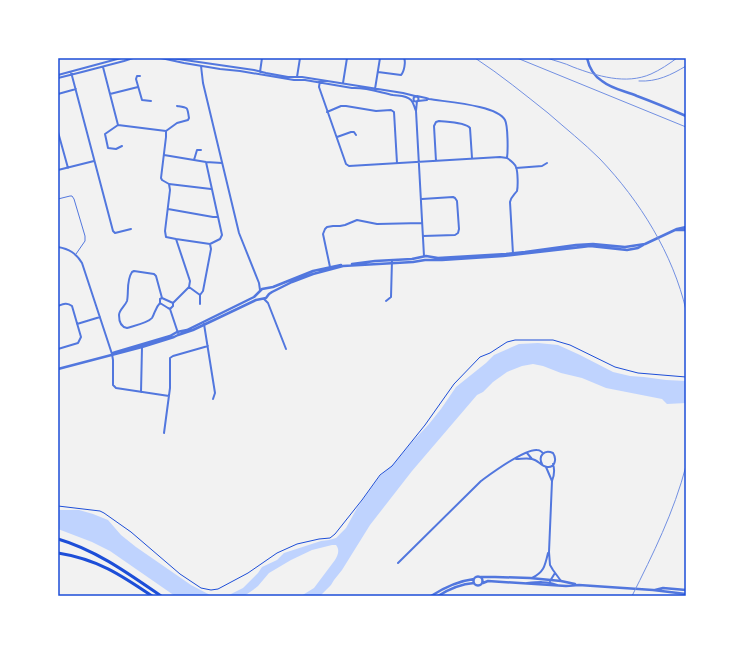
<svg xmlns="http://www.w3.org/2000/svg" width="744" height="654" viewBox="0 0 744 654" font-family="'Titillium Web',sans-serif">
<rect width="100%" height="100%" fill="#f2f2f2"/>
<path fill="#bfd3fe" d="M538,343L558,345L580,355L613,372L630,376L644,377L666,380L686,381V403L667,404L662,399L606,388L582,378L561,373L543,366L533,364L522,366L507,372L493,382L483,392L477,395L412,471L370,525L342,570L334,580L331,585L320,596H301L314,588L335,560C338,555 340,550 336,545H332L312,550L291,560L269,573L258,586L253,590L244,596H227L243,588L258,573L262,567L277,560L284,553L321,541L329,540L336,538L346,528L357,508L380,476L393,465L413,441L429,424L441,409L456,387L486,363L494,355L519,344Z
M58,510H79L93,514L108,520L121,535L136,547L191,585L212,596H175L110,551L92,542L58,529Z"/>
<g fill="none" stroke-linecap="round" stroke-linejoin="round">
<path stroke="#1d4ed8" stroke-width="1" d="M58,506L100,511L104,513L131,532L180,574L201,588L211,590L218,589L248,573L277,553L297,544L319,539L330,538L335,534L362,500L380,475L392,466L425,425L454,384L480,357L490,353L507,342L515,340H553L570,345L615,367L638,373L686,377"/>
<path stroke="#5277de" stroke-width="1" d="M58,199L70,196H72L74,199L85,236V241L76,254"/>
<path stroke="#5277de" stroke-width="2" d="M161,58L184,63L220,69L240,71L294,80H305L352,88C365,87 379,92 393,95C399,96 406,95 411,100C414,103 414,107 416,111
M171,58L254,70L266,73L288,77H302L403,93L415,96
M201,66L203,83L239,233L259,283L260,290
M103,67L118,125
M71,72L113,231L115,233L131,229
M260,72L262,58
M378,72L401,75C404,72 406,62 404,58
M58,75L121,58
M140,76H137L136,79L142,100L151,101
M297,77L300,58
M58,78L82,72L124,61L133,58
M320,80L319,87L346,164L349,166L500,157L507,158
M343,83L347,58
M375,89L380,58
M58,94L76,89
M110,94L138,87
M417,96L426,98L429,99C446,102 497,105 505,120C508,126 508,151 507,158C510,160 515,164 516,167C518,172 518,187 517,191C514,195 511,197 510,202L513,254
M413.5 99a2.5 2.5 0 1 1 5 0a2.5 2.5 0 1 1-5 0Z
M417,101L416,111L424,256
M418,101L427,100
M327,112L341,106H346L376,111L391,110L394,112L397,163
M166,131L177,123L188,120L189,118C187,107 189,108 177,106
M58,132L68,168
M337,137L351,132H354L356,135
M122,146L116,149L108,148L105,134L118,125L166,131V137L161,178L162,180L169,184L170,190L165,231L166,237L176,239L190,281L189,287L173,303V306L170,309L178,333
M164,155L206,162L222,163
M194,160L197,150H201
M436,161L434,126L436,122L439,121C447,122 465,122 470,128L472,158
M516,168L542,166L547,163
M58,170L94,161
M169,184L211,189
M422,199L453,197L455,198L457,201L459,229L458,233L455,235L423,236
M168,209L213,217H218
M176,239L210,244L220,239L222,235L206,162
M58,247C69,249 76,253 82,263L112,354L113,360V385L116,388L169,396
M330,267L323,234L325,229L327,227L333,226H340L345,225L357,220L377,224L422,223
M134,271L154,274L156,276L162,298L160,299V303C155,308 155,313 152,318C148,323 133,326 127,328C121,327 119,321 119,315C119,310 125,306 127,301C129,292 126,281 132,272Z
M189,287L200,295
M162,298L173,303
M264,299L268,303L286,349
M386,301L391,297L392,260
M160,303L168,308L170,309
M200,304V295L203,291L211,249L210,244
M58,306C63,304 67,302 72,306L81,337L78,343L58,349
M77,324L100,317
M204,324L215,393L213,399
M141,392L142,347
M164,433L170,388V358L173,356L208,346
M527,453L532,459
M516,459C521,459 527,458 532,459C538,460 541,466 547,467C555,468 557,459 553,453C544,449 538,456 542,464
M553,464C555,470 554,476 552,481L549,552L550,565L553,570L561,581
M546,467L552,481
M398,563L481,481C492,473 524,449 537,450C541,450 540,451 543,453
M532,578C544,572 545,566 548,553
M550,581L555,573
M527,583C537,582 548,581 557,585"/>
<path stroke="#5277de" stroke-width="2.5" d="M587,58C589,67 594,76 602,81C612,89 625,91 637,96C653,102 670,109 686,116
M676,230H686
M352,264L375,261L412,259L426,256L438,258L506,254L525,252L576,245L593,244L625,247L645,244
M113,353L116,352L170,336L177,332L187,330L254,297L262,289L273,287L313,271L341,265
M58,369L142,347L174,337L178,335L193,330L256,300L266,298L269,294L272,292L292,282L313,274L343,266L413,262L425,260H442L503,256L582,247L590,246L627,250L638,248L645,244L677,229L686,227
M473.5 581a4.5 4.5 0 1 1 9 0a4.5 4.5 0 1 1-9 0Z
M481,577H495L530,578L561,581L575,584
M483,583L488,581L566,586L579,585L653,590L686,594
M655,590L663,588L686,590
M431,596C445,587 458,581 474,579
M438,596C449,589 461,584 474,583"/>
<path stroke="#1d4ed8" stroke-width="3" d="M58,539C96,550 129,574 161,596
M58,553C97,559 121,575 152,596"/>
<path stroke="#7290e2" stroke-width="1" d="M475,58C501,75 524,94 548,113C565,128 584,143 600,159C640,201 673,254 686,310
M517,58L686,127
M547,58C555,61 565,63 573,67C597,76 626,85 651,74C660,70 669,64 677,58
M639,81C657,82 671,75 686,66
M632,596C653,554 674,512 686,466"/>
</g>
<rect width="744" height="654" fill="none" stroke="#ffffff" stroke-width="118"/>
<rect x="59" y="59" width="626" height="536" fill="none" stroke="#1d4ed8" stroke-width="1.5"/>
</svg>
